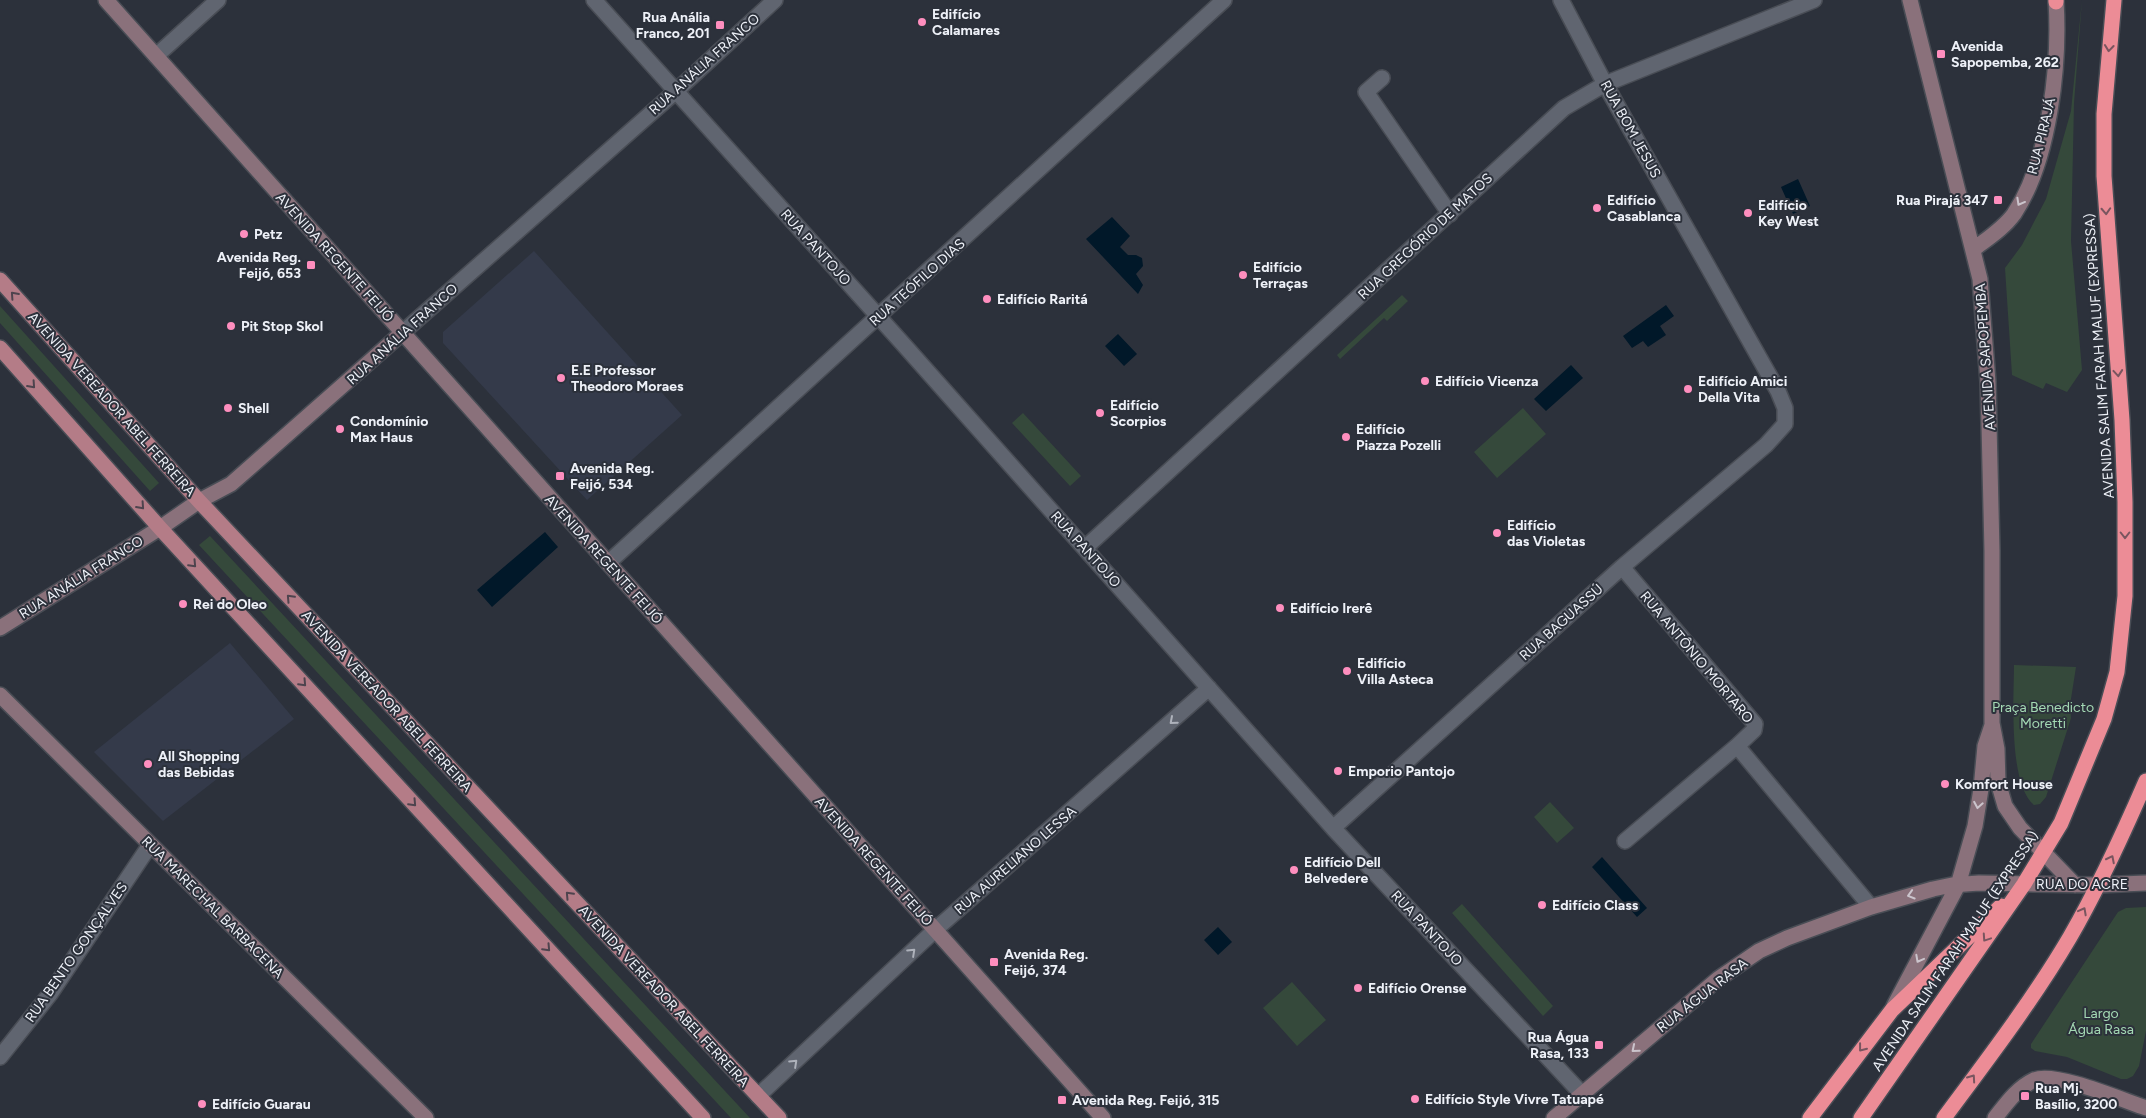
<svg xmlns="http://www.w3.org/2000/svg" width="2146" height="1118" viewBox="0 0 2146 1118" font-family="Figtree,sans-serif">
<rect width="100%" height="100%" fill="#2c313b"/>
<path fill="#343a4a" d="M534,251L682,415L587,500L443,343V332Z
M230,643L294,719L163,821L94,752Z"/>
<path fill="#35493b" d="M2082,0L2074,103L2071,241L2082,370L2067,392L2046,383L2043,389L2012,375L2005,268L2022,245L2046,199L2071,111Z
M1402,295L1408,301L1387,321L1384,318L1340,359L1337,355Z
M0,306L159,483L150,491L0,323Z
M1523,408L1546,434L1497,478L1474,452Z
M1023,413L1081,476L1070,486L1012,423Z
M210,536L750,1118H731L199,545Z
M2014,665L2076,667L2070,705L2071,718L2046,797L2040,804L2034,805C2008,784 2014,697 2014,665Z
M1550,802L1574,828L1557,843L1534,817Z
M1462,904L1553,1006L1543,1016L1452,913Z
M2146,907V1031L2139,1066L2133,1076L2127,1079H2121L2067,1057L2035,1051L2031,1048V1044L2118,912L2126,908Z
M1292,982L1326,1020L1297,1046L1263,1008Z"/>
<path fill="#011829" d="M1798,179L1810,206L1793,214L1781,187Z
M1112,217L1130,236L1120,247L1128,255H1136L1142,258L1143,266L1136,274L1143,285L1138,294L1086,239Z
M1666,305L1674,316L1660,326L1666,335L1648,347L1643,341L1632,348L1623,336Z
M1118,334L1137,354L1124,366L1105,346Z
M1571,365L1583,378L1546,411L1534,399Z
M545,532L558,547L492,607L477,590Z
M1602,857L1647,908L1637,917L1592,867Z
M1218,927L1232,942L1218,955L1204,940Z"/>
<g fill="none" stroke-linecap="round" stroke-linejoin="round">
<defs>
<path id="street" d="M594,0L904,345L1333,828L1582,1094
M156,56L218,0
M1382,78L1366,92L1450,214
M402,333L675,92L775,0
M1085,548L1564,108L1605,84L1814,0
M608,563L1224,0
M1622,567L1755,724L1754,730L1737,746L1625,841
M1737,746L1871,907
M1333,828L1622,567L1766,445L1785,424V408L1778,391L1605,84L1561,0
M0,1057L50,994L150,845
M758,1096L935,930L1209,688"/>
<path id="secondary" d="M106,0L1103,1118
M1910,0L1980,279L1988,382L1992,551V723L1997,749L1998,782L2005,806L2020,828L2075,885
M1974,249C1987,239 2004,228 2014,214C2050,160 2060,64 2056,0
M0,628L160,528L199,501L231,484L402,333
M0,695L426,1118
M1894,1006L1958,885L1975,826L1981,789L1985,746L1992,725
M1554,1118L1718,979L1759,951L1787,938L1871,907L1933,889L1952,885L1979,883L2097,885L2146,883
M1995,1118C2006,1104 2017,1088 2034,1080C2055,1071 2122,1100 2146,1108"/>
<path id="primary" d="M0,280L199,501L779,1118
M0,348L160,528L703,1118"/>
<path id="highway" d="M2056,2V0
M1810,1118L1892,1010L2001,906
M1861,1118L2024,884L2061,823L2104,719L2117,672L2125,596V502L2122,420L2104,176V114L2114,0
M1944,1118C1987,1060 2033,1000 2070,937C2099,887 2123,834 2146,781"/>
</defs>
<use href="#street" stroke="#494d55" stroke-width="18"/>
<use href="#secondary" stroke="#494d55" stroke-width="18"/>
<use href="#primary" stroke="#494d55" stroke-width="18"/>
<use href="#highway" stroke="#494d55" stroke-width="18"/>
<use href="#street" stroke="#606570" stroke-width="15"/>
<use href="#secondary" stroke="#8a717b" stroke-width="15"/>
<use href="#primary" stroke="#b47c87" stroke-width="15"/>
<use href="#highway" stroke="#ec8c96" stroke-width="15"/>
</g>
<defs><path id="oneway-chevron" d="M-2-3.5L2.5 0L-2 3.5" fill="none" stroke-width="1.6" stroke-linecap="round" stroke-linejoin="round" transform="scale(1.25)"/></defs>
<g stroke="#79555f">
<use href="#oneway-chevron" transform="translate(2109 48) rotate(96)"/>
<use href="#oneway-chevron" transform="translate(2106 211) rotate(87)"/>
<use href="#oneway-chevron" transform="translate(2118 373) rotate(85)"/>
<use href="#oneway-chevron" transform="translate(2125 535) rotate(90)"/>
<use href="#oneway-chevron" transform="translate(2111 859) rotate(-63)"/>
<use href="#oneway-chevron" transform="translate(2083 911) rotate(-62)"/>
<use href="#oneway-chevron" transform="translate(1986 938) rotate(124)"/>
<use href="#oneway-chevron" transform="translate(1862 1048) rotate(128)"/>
<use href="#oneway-chevron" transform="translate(1972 1078) rotate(-55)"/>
</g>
<g stroke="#cbc4cc">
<use href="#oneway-chevron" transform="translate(2020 202) rotate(119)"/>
<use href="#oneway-chevron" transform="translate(1978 805) rotate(100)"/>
<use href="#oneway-chevron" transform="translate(1911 895) rotate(163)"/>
<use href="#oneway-chevron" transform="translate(1919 959) rotate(118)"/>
<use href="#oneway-chevron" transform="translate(1635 1049) rotate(140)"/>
</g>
<g stroke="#4e444e">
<use href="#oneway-chevron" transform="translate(14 295) rotate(-132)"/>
<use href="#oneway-chevron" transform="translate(32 385) rotate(48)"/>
<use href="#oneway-chevron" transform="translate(141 506) rotate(48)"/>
<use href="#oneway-chevron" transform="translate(193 564) rotate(47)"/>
<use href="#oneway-chevron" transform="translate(290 598) rotate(-133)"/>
<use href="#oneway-chevron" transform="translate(303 683) rotate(47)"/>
<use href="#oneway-chevron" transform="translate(413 803) rotate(47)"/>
<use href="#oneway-chevron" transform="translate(569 895) rotate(-133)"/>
<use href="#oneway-chevron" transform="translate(547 948) rotate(47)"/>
</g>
<g stroke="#aeb2bb">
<use href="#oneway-chevron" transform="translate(1173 721) rotate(139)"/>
<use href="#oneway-chevron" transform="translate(912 952) rotate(-43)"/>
<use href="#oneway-chevron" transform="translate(794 1063) rotate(-43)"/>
</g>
<g fill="#fe8ebe" stroke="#2c313b" stroke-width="2">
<circle cx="922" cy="22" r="5"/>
<rect x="715" y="20" width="10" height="10" rx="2.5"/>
<rect x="1936" y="49" width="10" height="10" rx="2.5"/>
<rect x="1993" y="195" width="10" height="10" rx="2.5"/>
<circle cx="1597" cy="208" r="5"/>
<circle cx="1748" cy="213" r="5"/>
<circle cx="244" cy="234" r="5"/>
<rect x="306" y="260" width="10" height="10" rx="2.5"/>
<circle cx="1243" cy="275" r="5"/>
<circle cx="987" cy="299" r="5"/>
<circle cx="231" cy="326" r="5"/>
<circle cx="561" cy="378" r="5"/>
<circle cx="1425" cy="381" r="5"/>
<circle cx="1688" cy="389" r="5"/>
<circle cx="228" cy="408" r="5"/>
<circle cx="1100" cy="413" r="5"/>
<circle cx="340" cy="429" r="5"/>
<circle cx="1346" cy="437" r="5"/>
<rect x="555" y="471" width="10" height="10" rx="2.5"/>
<circle cx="1497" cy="533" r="5"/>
<circle cx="183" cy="604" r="5"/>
<circle cx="1280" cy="608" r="5"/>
<circle cx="1347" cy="671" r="5"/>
<circle cx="148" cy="764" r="5"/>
<circle cx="1338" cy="771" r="5"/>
<circle cx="1945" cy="784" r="5"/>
<circle cx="1294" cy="870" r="5"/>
<circle cx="1542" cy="905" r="5"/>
<rect x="989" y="957" width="10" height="10" rx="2.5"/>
<circle cx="1358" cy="988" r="5"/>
<rect x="1594" y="1040" width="10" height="10" rx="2.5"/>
<rect x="2020" y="1091" width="10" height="10" rx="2.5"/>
<circle cx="1415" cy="1099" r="5"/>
<rect x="1057" y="1095" width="10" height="10" rx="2.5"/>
<circle cx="202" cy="1104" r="5"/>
</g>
<g text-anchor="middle" stroke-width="4" stroke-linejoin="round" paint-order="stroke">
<g font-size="14" font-weight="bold" fill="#eef1f8" stroke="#2c313b" text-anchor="start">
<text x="932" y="19">Edifício<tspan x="932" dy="16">Calamares</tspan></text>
<text x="710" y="22" text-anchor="end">Rua Anália<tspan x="710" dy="16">Franco, 201</tspan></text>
<text x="1951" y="51">Avenida<tspan x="1951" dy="16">Sapopemba, 262</tspan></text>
<text x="1607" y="205">Edifício<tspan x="1607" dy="16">Casablanca</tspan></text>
<text x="1988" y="205" text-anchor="end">Rua Pirajá 347</text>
<text x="1758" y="210">Edifício<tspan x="1758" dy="16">Key West</tspan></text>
<text x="254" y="239">Petz</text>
<text x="301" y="262" text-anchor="end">Avenida Reg.<tspan x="301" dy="16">Feijó, 653</tspan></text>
<text x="1253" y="272">Edifício<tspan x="1253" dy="16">Terraças</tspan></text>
<text x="997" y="304">Edifício Raritá</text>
<text x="241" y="331">Pit Stop Skol</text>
<text x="571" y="375">E.E Professor<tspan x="571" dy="16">Theodoro Moraes</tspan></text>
<text x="1435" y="386">Edifício Vicenza</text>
<text x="1698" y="386">Edifício Amici<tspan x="1698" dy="16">Della Vita</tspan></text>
<text x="1110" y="410">Edifício<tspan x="1110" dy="16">Scorpios</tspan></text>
<text x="238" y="413">Shell</text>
<text x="350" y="426">Condomínio<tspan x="350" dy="16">Max Haus</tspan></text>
<text x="1356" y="434">Edifício<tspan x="1356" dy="16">Piazza Pozelli</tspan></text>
<text x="570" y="473">Avenida Reg.<tspan x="570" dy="16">Feijó, 534</tspan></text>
<text x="1507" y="530">Edifício<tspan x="1507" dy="16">das Violetas</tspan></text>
<text x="193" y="609">Rei do Oleo</text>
<text x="1290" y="613">Edifício Irerê</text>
<text x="1357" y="668">Edifício<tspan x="1357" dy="16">Villa Asteca</tspan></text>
<text x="158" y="761">All Shopping<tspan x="158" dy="16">das Bebidas</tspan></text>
<text x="1348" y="776">Emporio Pantojo</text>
<text x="1955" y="789">Komfort House</text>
<text x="1304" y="867">Edifício Dell<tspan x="1304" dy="16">Belvedere</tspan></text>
<text x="1552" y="910">Edifício Class</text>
<text x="1004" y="959">Avenida Reg.<tspan x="1004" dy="16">Feijó, 374</tspan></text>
<text x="1368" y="993">Edifício Orense</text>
<text x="1589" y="1042" text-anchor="end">Rua Água<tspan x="1589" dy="16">Rasa, 133</tspan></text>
<text x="2035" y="1093">Rua Mj.<tspan x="2035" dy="16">Basílio, 3200</tspan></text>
<text x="1425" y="1104">Edifício Style Vivre Tatuapé</text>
<text x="1072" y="1105">Avenida Reg. Feijó, 315</text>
<text x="212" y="1109">Edifício Guarau</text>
</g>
<g font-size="14" fill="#eef1f8" stroke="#2c313b">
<text transform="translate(704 64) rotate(-42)" y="5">RUA ANÁLIA FRANCO</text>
<text transform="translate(1631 129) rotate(61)" y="5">RUA BOM JESUS</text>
<text transform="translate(2041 136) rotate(-76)" y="5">RUA PIRAJÁ</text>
<text transform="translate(1425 236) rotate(-43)" y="5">RUA GREGÓRIO DE MATOS</text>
<text transform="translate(816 247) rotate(48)" y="5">RUA PANTOJO</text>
<text transform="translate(335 257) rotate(48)" y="5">AVENIDA REGENTE FEIJÓ</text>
<text transform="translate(917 282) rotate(-42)" y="5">RUA TEÓFILO DIAS</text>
<text transform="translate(402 334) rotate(-42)" y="5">RUA ANÁLIA FRANCO</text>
<text transform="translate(2099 356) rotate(-94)" y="5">AVENIDA SALIM FARAH MALUF (EXPRESSA)</text>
<text transform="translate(1985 357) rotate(-94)" y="5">AVENIDA SAPOPEMBA</text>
<text transform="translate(112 404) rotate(48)" y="5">AVENIDA VEREADOR ABEL FERREIRA</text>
<text transform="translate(1086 549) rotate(48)" y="5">RUA PANTOJO</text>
<text transform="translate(604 559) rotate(48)" y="5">AVENIDA REGENTE FEIJÓ</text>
<text transform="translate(81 577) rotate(-32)" y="5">RUA ANÁLIA FRANCO</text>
<text transform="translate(1561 622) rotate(-42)" y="5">RUA BAGUASSÚ</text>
<text transform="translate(1697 657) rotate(50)" y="5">RUA ANTÔNIO MORTARO</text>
<text transform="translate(387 701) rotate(47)" y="5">AVENIDA VEREADOR ABEL FERREIRA</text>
<text transform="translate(1015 860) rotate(-41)" y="5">RUA AURELIANO LESSA</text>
<text transform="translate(874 861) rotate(48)" y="5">AVENIDA REGENTE FEIJÓ</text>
<text x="2082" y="889">RUA DO ACRE</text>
<text transform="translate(213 907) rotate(45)" y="5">RUA MARECHAL BARBACENA</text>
<text transform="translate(1427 928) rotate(47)" y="5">RUA PANTOJO</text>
<text transform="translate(1955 951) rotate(-56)" y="5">AVENIDA SALIM FARAH MALUF (EXPRESSA)</text>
<text transform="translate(76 952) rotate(-55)" y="5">RUA BENTO GONÇALVES</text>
<text transform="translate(1702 995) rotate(-38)" y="5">RUA ÁGUA RASA</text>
<text transform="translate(664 996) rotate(47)" y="5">AVENIDA VEREADOR ABEL FERREIRA</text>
</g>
<g font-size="14" fill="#a4d9b4" stroke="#2c313b">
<text x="2043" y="712">Praça Benedicto<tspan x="2043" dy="16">Moretti</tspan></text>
<text x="2101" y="1018">Largo<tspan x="2101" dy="16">Água Rasa</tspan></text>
</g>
</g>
</svg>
